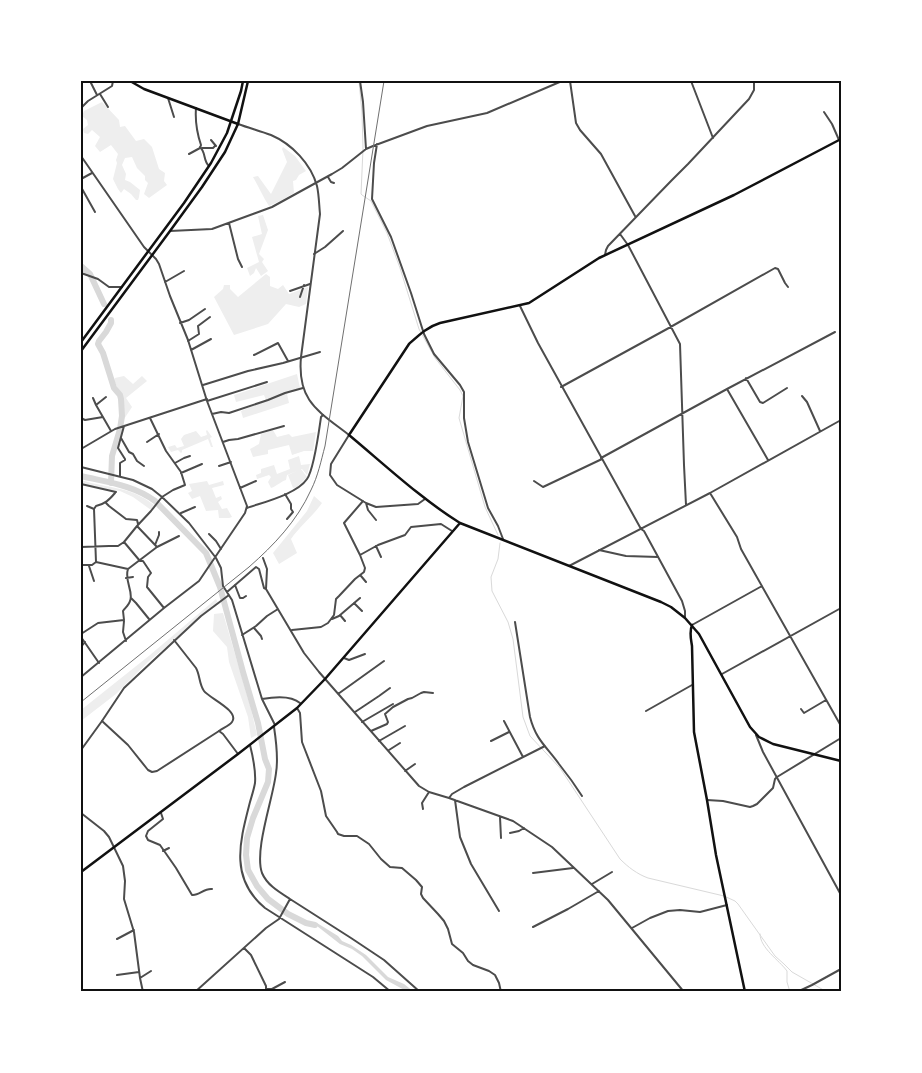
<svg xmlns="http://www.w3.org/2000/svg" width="922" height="1073" viewBox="0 0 922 1073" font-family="Arial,sans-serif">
<rect width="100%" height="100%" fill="#fff"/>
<path fill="#eee" d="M102,102L119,120L120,127L125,126L136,141L144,139L152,147L159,169L165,173L164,181L167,185L149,198L144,194L148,183L145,180V176L137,168L132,157L125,158L122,165L126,174L125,180L130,182L140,190L139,197L138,200H136L131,194L124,189L121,193L118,189L113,179L117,163L116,160L118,154L111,145L100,152L95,146L100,137L92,130L88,134L84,133L83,129L88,125L87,120L82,116L84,111Z
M283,147L295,156L306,171L299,175L296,180L293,181L294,193L282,200L269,206C263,197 259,187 253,177L258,176L271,194L287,162L282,149Z
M263,215L268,230L259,254L264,259L262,262L268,271L261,276L256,268L254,273L250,276L247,268L259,262L252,237L262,234L258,216Z
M266,274L270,277V286L278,289L283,285L289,294L308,287L306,304L299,307L286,304L268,324L234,335L214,297L223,289L224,285H230V289L238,297Z
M297,374L300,388L287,394L289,403L243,418L241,411L266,400L264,395L236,402L234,395Z
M124,376L133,384L142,376L147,381L126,398L132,407L124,419C125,403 120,394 114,380L115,378Z
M207,430L212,437L210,438L213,447H211L208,439L182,450V452L181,453L178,450L171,452L168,447L175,445L177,448L184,446L181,439L184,435L196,431L201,437L207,435L206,431Z
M273,430L277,437L289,434L292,437L316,432L313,451H304L292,455L289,445L268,450V454L253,457L250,449L259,444L261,434Z
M299,456L301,465L310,464L307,475L302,469H301L307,477L297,487L293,488L288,475L297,471L287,475L286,480C280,482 277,486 271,488L268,482L271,477L269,475L257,479L256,475L261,473V469L274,465L277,474L290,469L288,460Z
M81,480C109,489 130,486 154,505L151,510L133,497L120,491L104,489L81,483Z
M207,481L209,485L223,481L224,485L212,488L216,498L221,496L222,499L218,502L222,509L227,508L232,517L229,518H219L218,510L206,511L200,496L192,499L188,493L192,491L189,484Z
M314,496L322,503C313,516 300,526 291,539L297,553L279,564L273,553L307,511Z
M216,599L218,603L148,662L116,694L81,721V710L150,655Z
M223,613L251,709L257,735L251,738L248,717L229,662L227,647L213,631L214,614Z"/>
<path fill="#d9d9d9" d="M311,922L317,923L338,936L342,941L351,945L366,955L388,977L404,984L414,992H408L386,980L362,956L352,949L340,944L317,926L308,925L306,923Z"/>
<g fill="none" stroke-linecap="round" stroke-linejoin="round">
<path stroke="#d9d9d9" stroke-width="1" d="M359,81L362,112L363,149L361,194L362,195L371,201L387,233L400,268L419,329L435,358L460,390L463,396L459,418L485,507L498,535
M500,543L498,559L491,577L492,591L508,622L513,639L523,717L530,736L560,768L620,859C628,867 637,874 648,878L724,896L735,901L738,904L775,956L784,964L792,972L827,992
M760,934C760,948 779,960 787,971V982L790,992"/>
<path stroke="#d9d9d9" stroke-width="6" d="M81,266L90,274L104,304
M111,320V323L106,332L99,341L98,344L103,353L114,388L120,395L121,399L122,416L120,429L112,456L111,483
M81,476C106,482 134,485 155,501L206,553L220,587L243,672L258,723L265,759L269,769L268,782L253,818L247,838L246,855L248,870L257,886L268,899L288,914L306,923L315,925"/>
<path stroke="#4c4c4c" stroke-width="2" d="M90,81L97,95
M360,81L363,102L366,149
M570,81L576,123L580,130L601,154L635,216
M691,81L713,138
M100,94L108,107
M168,98L174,117
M81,108L88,101L112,86L113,81
M824,112L832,124L839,140
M211,140L216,146
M377,144L374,163L372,199L391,237L411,293L424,334L434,354L460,385L464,392V418L468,442L488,508L498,526L503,539
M200,147C206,152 203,161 209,166
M202,148H213L215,146
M189,154L200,148L201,145C197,133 195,121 196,108
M81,156L144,247L156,259L159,264L170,296L188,340L207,401L247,506L245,513L199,581L164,608L81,677
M328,177L331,182L334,183
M81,179L92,173
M81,187L95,212
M229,223L238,259L242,267
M170,231L212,229L272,207L332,174L342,168L366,149L373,146L427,126L487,113L562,81
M620,234L628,245L680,344L684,465L686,505
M314,254L325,247L343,231
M605,255L606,250L608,246L671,181L688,164L749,99L754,90V81
M81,273L98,279L109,287H122
M165,282L184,271
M290,291L310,284
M300,297L304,285
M520,306L538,343L641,529
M81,320H82
M180,323L189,320L205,309
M188,341L199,334L198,326L210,317
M191,350L211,339
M254,355L278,343L288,361
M746,378L760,402L763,403L787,388
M203,385L248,371L283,363L320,352
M561,387L667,329L775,268L778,269L785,283L788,287
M727,389L768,460
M802,396L807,402L820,431
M106,397L96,405L111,431
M93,398L96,405
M207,401L267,382
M212,414L221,412L229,413L268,400L285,393L303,388
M81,418L85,420L103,417
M150,418L166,451L181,472L185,485L173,490L162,497L151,511L137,526L124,542L140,561H143L151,573L148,577L147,587L164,608
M349,435L331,464L330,475L337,485L366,503L376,507L418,504L425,499
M121,438L129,452L133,454L137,461L144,466
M147,442L159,434
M223,442L229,440L238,439L284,426
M81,449L115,429L207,399
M601,458L727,389L835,332
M175,463L184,458L190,456
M219,466L231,462
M81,467L133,480L152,489L162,497L189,523L216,558L221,568L223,586L232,600L262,699L275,725
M181,473L202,464
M120,476V463L125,460V459L118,448L124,426
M534,481L543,487L602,459
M81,484L116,492
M240,488L256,481
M710,493L737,537L741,549L841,726
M285,494L291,504V509L293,512L287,519
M106,503L109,506L126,519L137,520L138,524
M366,503L368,510L376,520
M87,506L94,509L96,562
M247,508C264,502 297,494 307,479C314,469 319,431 321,417L323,415
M94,509L96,506C105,504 109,500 115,493
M181,513L195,507
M137,526L157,547
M209,534L216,541L221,549
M155,545L159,535V532
M376,546L381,557
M81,547L109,546H118L124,542
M599,550L626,556L658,557
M360,555L378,545L405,535L411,527L441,524L452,531
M263,558L267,569L266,589L304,653L319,672L419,786L429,792L449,798L513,821L552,847L608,900L684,992
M83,565H92L96,562L128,569
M89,566L94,581
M569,566L710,493L841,420
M361,576L366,582
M126,578L133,577
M235,585L240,598H243L246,596
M227,592L256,567L259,569L264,588L266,589
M131,598L136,603L149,619
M354,603L362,611
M340,615L345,621
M332,619L339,616L360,598
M124,621L123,632L126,641
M515,622L530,717C536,740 546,746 559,764C567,774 575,785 582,796
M692,625L762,586
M254,628L261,636L262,639
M292,630L321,627L328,623L334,615L336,599L339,596L355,579L364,572L365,568L360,555L344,523L363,501
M81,634L98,623L124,620L123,611C125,608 129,605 130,601C134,592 124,581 128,569L157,547L179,536
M242,635L256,626L267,616L278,609
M174,640L196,668C200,675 199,684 204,691C209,698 240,711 232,722C229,726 223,728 219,731
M81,647L85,642
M344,658L349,660L365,654
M722,674L841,608
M338,694L384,661
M262,699C273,697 291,695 300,703
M297,708L300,713L302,742L321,791L326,816L337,832L338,834L344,836H357L369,844L381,859L390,867L402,868L416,880L422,887L421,894L423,898L438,914L444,921L448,929L452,944L463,953L468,961L473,965L489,971L495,975L499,983L501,992
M801,709L804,713L826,700
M646,711L692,685
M355,712L379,696L390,688
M102,721L124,688L201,616L229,595
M504,721L523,757
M362,722L393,704
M371,731L387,724L388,722L385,714L393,707L408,699L412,698L421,693L424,692L433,693
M379,741L405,726
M491,741L509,732
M250,745C253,757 256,771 255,783C254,789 252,795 250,802C240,841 229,878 265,908L373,977L391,992
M389,750L400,743
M405,771L415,764
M81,785V791
M449,798L452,794L464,787L545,746
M455,800L460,837L471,864L499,911
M707,800L723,801L750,807L753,806L757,804L773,788L775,779L777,777L841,738
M423,809L422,803L429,792
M81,813L104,831L109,837L123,866L125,881L124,899L134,932L140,978L143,992
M161,813L163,819L148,831L146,836L148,840L160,845L176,868L192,895C199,896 204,888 212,889
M500,817L501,838
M510,833L519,831L524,828
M163,851L169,848
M533,873L573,868
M592,884L612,872
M290,899L351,938L384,960L420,992
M533,927L568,909L599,891
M632,928L650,918L668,911L680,910L700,912L727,905
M117,939L134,930
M244,948L251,955L266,986V989L264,992
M117,975L139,972
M140,978L151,971
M266,989H272L285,982
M195,992L266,928L279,919L290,899C279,892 267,885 262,873C254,850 273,799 276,773C278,761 276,740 274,727
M797,992L812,985L841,969"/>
<path stroke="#4c4c4c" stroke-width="2" d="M238,124C249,128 260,131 271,135C292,144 311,164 317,186C319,195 319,204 320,214L301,357C297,401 318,411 349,435
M641,529L644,531L682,601L685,611V617
M81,637L99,663
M756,735L763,752L841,895
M81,750L102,721L128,745L148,770L152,772L157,771L219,731L223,734L238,754"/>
<path stroke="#111" stroke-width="2.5" d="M841,139L734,195L599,258L529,303L440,323C427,327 419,335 409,344L349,435C385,465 420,498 460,523L661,602L671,607L685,618L699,634L750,727L759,737L773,744L841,761
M692,625C689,632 691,639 692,646L694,732L707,800L716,855L745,992
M81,872L238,754L297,708L325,679L460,523"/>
<path stroke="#111" stroke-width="2.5" d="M130,81L144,89L238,124"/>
<path stroke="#111" stroke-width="2.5" d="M81,342L184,203L211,163L227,133L241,91L243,81
M81,351L170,231L202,187L225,152L238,124L248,81"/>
<path stroke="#707070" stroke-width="1" d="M81,702L249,567C274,545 297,521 311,490C318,476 321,461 325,446L384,81"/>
</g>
<rect width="922" height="1073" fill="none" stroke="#ffffff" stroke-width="165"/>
<rect x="82" y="82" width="758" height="908" fill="none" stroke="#111" stroke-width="2"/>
</svg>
